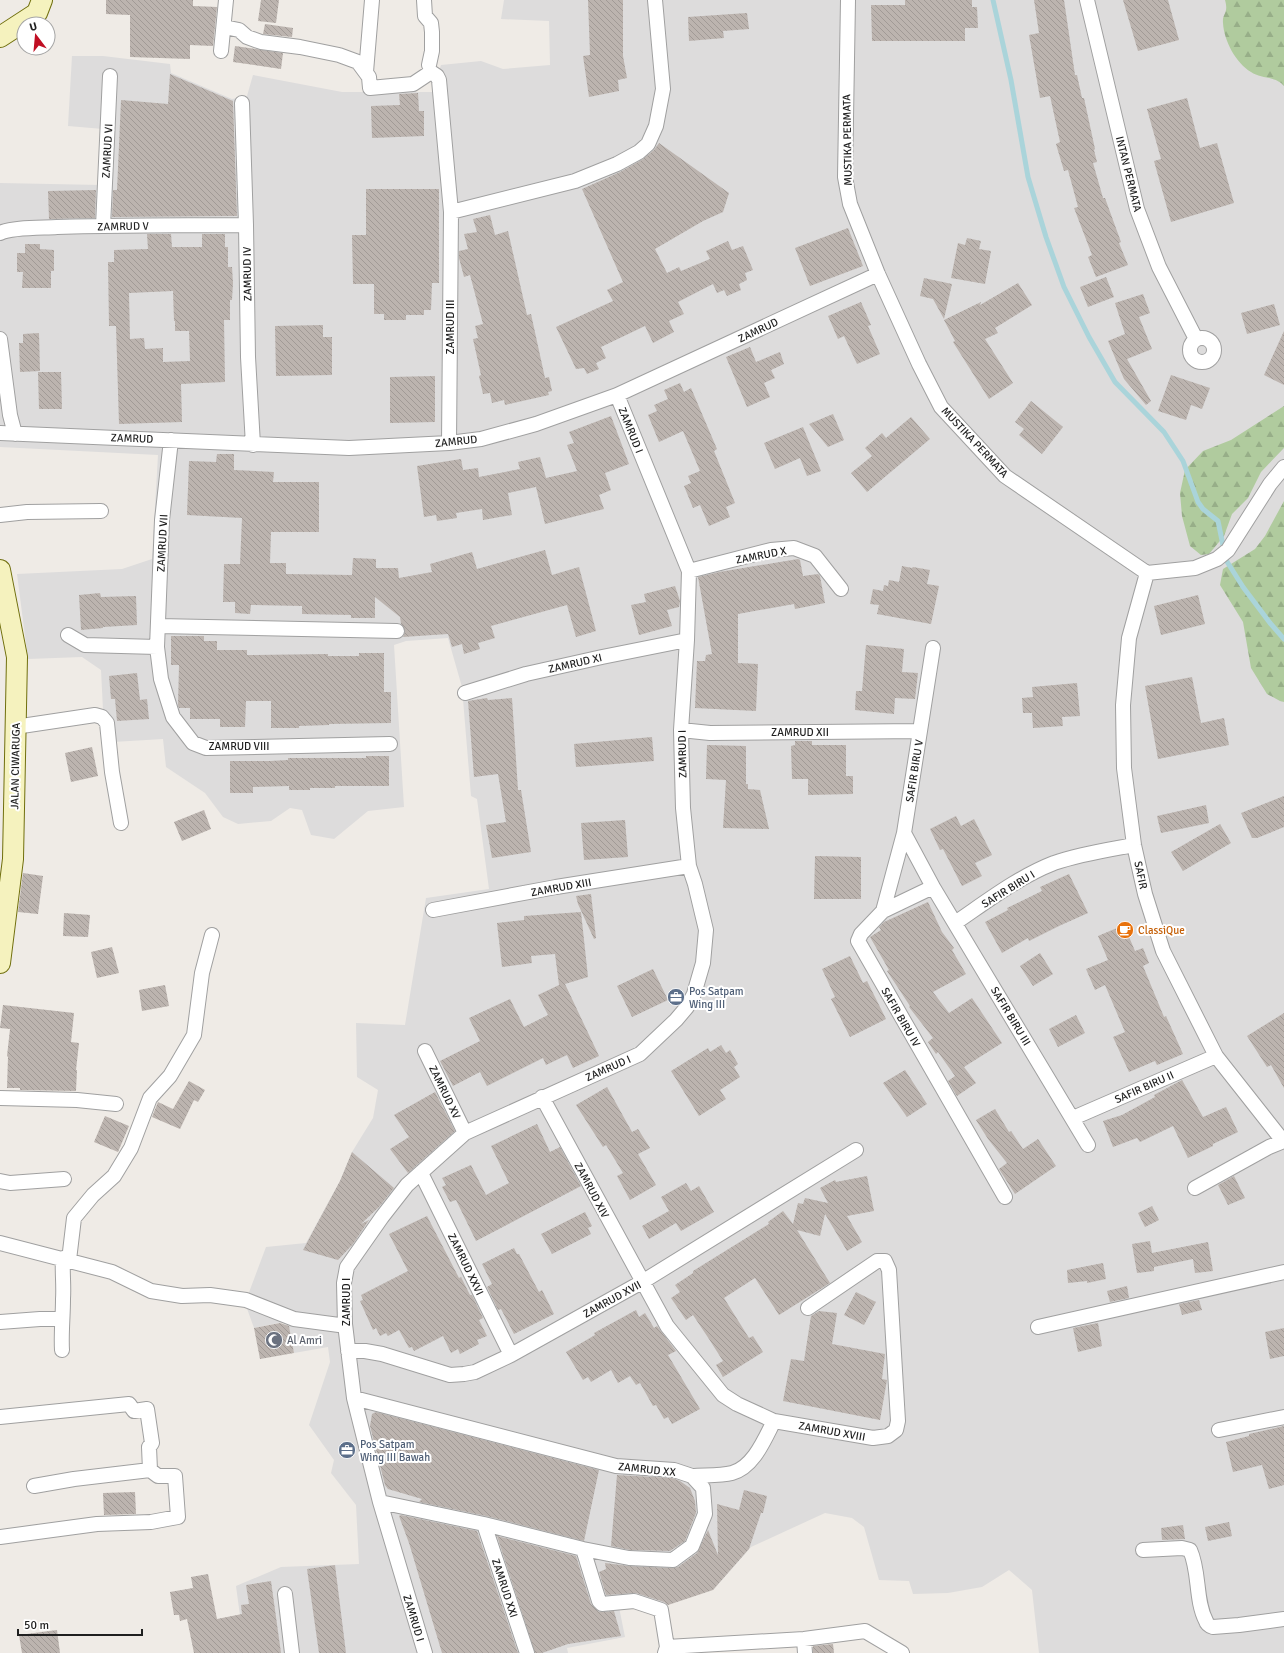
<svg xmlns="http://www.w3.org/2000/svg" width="1284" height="1653" viewBox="0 0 1284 1653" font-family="Signika,sans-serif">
<defs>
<pattern id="forest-firs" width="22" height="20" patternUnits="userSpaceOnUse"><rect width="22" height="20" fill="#b0cb9e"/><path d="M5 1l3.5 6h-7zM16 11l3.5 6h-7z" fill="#97ae88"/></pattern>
<pattern id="building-back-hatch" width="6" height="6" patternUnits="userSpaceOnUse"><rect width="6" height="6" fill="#bcb4af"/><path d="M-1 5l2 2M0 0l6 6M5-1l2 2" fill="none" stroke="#a19a96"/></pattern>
</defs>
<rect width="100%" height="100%" fill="#efebe6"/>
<path fill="#dddcdc" d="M504,0H1284V1653H1039L1032,1590L1009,1570L982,1587L948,1593L913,1594L909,1581L879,1580L864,1527L852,1518L825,1513L751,1547L714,1589L661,1607L618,1602L625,1637L567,1648L568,1653H245L236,1586L281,1567L359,1564L356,1505L331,1473L334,1460L309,1425L330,1362L328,1347L294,1353L288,1321L254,1328L245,1303L266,1247L306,1243L340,1181L352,1152L373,1118L378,1090L357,1077L356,1023L405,1025L426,898L489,889L477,799L471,796L462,687L448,638L406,641L394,645L404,807L368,811L334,839L311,835L302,810L290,808L271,821L238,824L223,817L205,793L166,767L163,739L113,742V718L103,710L101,670L82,657L28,659L17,574L122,569L152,559L158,455L0,447V183L101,185L103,129L68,126L72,56H103L170,64L171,73L232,99L247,96L253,75L342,92H432L441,65L481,61L503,69L550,65L549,21L501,19Z"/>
<path fill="url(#forest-firs)" d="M1225,0H1284V86C1276,76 1261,79 1251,72C1236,63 1224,41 1223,23C1222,13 1229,14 1225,0Z
M1284,406V448L1261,472L1248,498L1232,514L1224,536L1209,554L1201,555L1190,546L1182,516L1180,493L1185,470L1203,451L1231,440Z
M1284,501V702L1280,701L1267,694L1251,668L1243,622L1220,585L1223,569L1255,549L1265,536Z"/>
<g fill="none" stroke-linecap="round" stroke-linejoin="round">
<path stroke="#aad4da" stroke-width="5" d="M993,0L1011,80L1028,177L1046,237L1064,287L1089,337L1115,382L1164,432L1183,461L1198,502L1203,509L1218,521L1226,560L1243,587L1270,623L1284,639"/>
</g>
<path fill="url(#building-back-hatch)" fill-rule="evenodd" d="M106,0H193V6L217,7L213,46L190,45V59L130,57V15L106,14Z
M261,0H279L276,23L258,21Z
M588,0H623V56L627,78L618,80L619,91L589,97L583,56L590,55Z
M905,0H972V7H977L978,28H965V41H872L871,5H905Z
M1034,0H1064L1075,75H1077L1082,98H1084L1095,149L1094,150L1097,162L1093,163L1103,198H1105L1121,242L1119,243L1128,265L1096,277L1088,257L1092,255L1074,208L1078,207L1068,170L1064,171L1056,144L1060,142L1050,96L1040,98L1029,35L1039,33Z
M1123,0H1168L1179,40L1138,51Z
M747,13L749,29L723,31L724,38L689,41L688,17Z
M265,24L293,28L292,37L263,34Z
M235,46L283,53L281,69L233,62Z
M170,74L233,101L237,216L112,217L113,190H117L121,100L168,104Z
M418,93L419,111H424V136L372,138L371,106L400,105L399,94Z
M1187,98L1200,148L1217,143L1234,203L1171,222L1154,161L1161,159L1147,109Z
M659,143L729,193L723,212L703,221L655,249L667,273L679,267L681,271L710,259L706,251L728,241L732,250L743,246L753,270L745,273L747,280L739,284L741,290L727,296L724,290L717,293L713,284L678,302L684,314L669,321L674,332L653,343L645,326L601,347L606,358L596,363L599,369L587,374L584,368L576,369L556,327L613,301L607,290L623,282L582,189L620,172L643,159L654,150Z
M366,189H439V283H432L431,310H424V315H406V320H384V314H374V284H353L352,235H366Z
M96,190L95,218L49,219L48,191Z
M490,215L495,235L508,231L527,315L531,314L545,378L549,377L552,391L548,392L549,395L505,405L504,400L492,403L490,393L483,394L479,376L481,375L473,339L478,338L475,326L483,324L470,275L464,277L459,258V251L468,249L464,234L477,232L473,219Z
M848,228L863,266L810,286L795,248Z
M147,234H171L172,247H202V234H225V247H228V267H232L233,283L232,300H230V320H224L225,382L181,384L182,422L119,424L116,326H109L108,262H114V250L148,249ZM173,291L174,321H175V331H189L190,361L163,362V348L145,349L144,338L130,339L129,293Z
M967,238L981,241L979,249L991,251L985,284L951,278L958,243L965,245Z
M25,244H40V249L54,250V271H51V288H22L23,272H17V253H25Z
M1106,277L1114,297L1088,307L1080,287Z
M924,278L952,284L944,319L933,299L920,296Z
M1018,283L1032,305L995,328L998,333L985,339L1013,383L989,399L953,342L955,341L944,320L981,302L980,305Z
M1143,294L1150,313L1139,317L1152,349L1127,359L1151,401L1146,405L1124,379L1108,341L1125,334L1115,303Z
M861,302L871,325L868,326L880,354L857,364L844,336L838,339L828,316Z
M1274,304L1280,325L1247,334L1241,313Z
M323,325V337H332V375L276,376L275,326Z
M1284,331V385L1264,375Z
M39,333L40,371L20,372L19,343H23V334Z
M750,347L756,362L780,352L784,364L771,370L775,378L764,383L770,397L747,407L726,357Z
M38,372H61L62,409H39Z
M1171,375L1210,388L1202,409L1191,405L1186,420L1158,411Z
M435,376V422L390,423V377Z
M680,383L684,392L691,388L717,449L714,451L735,503L726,507L730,517L709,526L700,505L693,508L684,486L691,483L688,476L700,471L683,431L659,442L648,415L657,411L654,405L668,399L664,390Z
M1031,401L1063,427L1042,454L1019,435L1024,429L1015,422Z
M833,414L844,440L828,447L809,424Z
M611,416L629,464L605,473L611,490L599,495L604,509L545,524L536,487L508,493L512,515L483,520L482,509L456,513L457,518L437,521L436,515L424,517L417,466L461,459L463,470L478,468L479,477L520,469L518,462L540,457L546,478L577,471L567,445L574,443L569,432Z
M911,417L930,439L867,492L851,473L872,456L865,448L882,433L886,438Z
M803,427L821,471L807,476L800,458L775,469L764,443Z
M217,454H234V470L274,472L273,482H319V532H271L270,563H286V574L352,575L353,558L376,559V568H398L399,578L432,572L430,564L472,552L477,569L545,550L552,575L579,567L596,631L576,637L567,605L491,626L495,638L478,643L480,649L464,654L462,644L452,647L448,634L403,637L405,631L401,624L400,617L375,597V618H351V615L302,614V606L251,605L250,614L235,613V602H223L224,564H240L242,518L187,515L189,461L216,462Z
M798,559L800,560L803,576L818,574L820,576L825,603L795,609L794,604L738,614V663L758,664L756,711L695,708L697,661H705L706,655L712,654L698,577L719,572Z
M902,566L912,568L913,567L930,570L927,584L939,586L931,624L877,614L879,605L870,604L873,589L883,591L884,585L888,586L889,580L899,582Z
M675,586L680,601L679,607L667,610L672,626L639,635L631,605L646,602L644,594Z
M100,593L101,597L136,596L137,625L103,627V628L81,630L79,595Z
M1198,595L1205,624L1161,635L1154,606Z
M171,636H204V641H217V650H247V655L328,654V656H359V653H384V692H391V723L329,724V725L299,726V728H271V701H246L245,727H220V719H190V708H179L178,705L179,665H171Z
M866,645L904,649L902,672L918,673L915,699L895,698L894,714L855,710L856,691H862Z
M137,673L140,700L147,699L149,719L117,721L115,699H111L109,676Z
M1192,677L1201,723L1224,718L1229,745L1158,759L1145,686Z
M1077,683L1080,716L1062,717L1063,726L1033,728L1032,713H1023L1022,698L1033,697L1032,687Z
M487,698L488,700L512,698L518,790H521L531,852L492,858L486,825L506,822L498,774L474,777L468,701Z
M652,737L654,761L576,767L574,744Z
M795,741H812V745H846V776H853V794L808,795V779H792L791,746L795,745Z
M707,745L746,746V784H748V789L760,790L769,829L723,828L726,780L706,779Z
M92,747L98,776L71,782L65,753Z
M366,756H389V786H335V788H310V790H289V786L253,787V793H230V761H270L288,760V758H366Z
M1284,796V827L1257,838H1252L1241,813Z
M1206,805L1209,823L1161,833L1157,816Z
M204,810L211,829L182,841L174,822Z
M956,816L961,826L974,819L992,855L975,863L982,876L962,886L943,849L940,850L930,829Z
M625,820L628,857L584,860L581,823Z
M1220,824L1231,843L1183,871L1171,852Z
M815,856L861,857V899H814Z
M23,873L43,876L38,914L18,912Z
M1069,874L1088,913L1059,926L1029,941L1028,938L1002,953L985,922L1008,910L1007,908L1042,891L1040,887Z
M591,894L596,938L594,939L578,904L576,896Z
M928,902L942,932L954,948L952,950L966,974L933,992L949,1013L972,998L1002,1043L964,1067L976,1083L957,1096L948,1081L955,1076L938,1052L936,1054L928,1042L933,1038L909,1007L910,1006L887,971L889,970L870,937L881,930L879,927L884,922Z
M581,912L588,977L565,984L599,1056L573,1068L567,1055L546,1065L543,1058L487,1086L480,1072L453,1086L440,1061L480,1041L469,1018L510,999L524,1027L548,1015L538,995L559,985L555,954L531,956L532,963L502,967L497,923L524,920V916Z
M64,913L90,915L88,937L63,936Z
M1124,925L1135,951L1143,948L1149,963L1143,966L1164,1017L1166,1016L1183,1054L1157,1065L1155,1061L1129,1072L1113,1037L1125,1032L1105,985L1095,990L1086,969L1108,960L1098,936Z
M112,947L119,973L97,978L91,952Z
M1040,953L1053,974L1033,986L1020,966Z
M850,956L863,983L867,981L886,1019L850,1037L831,999L835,997L822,969Z
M653,969L668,1000L632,1017L617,986Z
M165,985L169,1006L142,1011L139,990Z
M3,1005L74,1013L71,1042L79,1043L76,1070H77L76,1091L20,1090V1088H7L8,1057L7,1056L10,1029L0,1028Z
M1284,1013V1088L1271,1065L1267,1067L1247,1036Z
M1076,1015L1085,1033L1058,1047L1049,1029Z
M721,1045L726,1053L730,1050L738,1064L734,1067L740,1077L720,1090L726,1099L699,1116L671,1071L708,1048L710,1052Z
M905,1070L927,1104L907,1117L883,1083Z
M1182,1080L1203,1117L1226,1107L1238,1132L1213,1144V1146L1188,1158L1173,1126L1140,1142L1137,1138L1113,1147L1103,1121L1122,1115L1155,1097L1154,1095Z
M189,1081L205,1090L198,1102L194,1100L180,1129L152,1117L158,1102L173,1109Z
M607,1087L632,1132L638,1129L650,1148L638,1154L656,1185L630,1200L617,1176L623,1173L606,1145L603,1147L576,1105Z
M435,1092L455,1131L408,1173L390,1149L409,1137L394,1115Z
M995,1109L1009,1132L1011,1131L1023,1149L1038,1139L1056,1166L1015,1194L999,1169L1007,1163L988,1139L976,1120Z
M105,1116L129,1126L118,1152L94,1142Z
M537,1124L550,1152L560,1147L581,1186L476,1241L456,1200L450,1202L442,1187L446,1185L442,1178L471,1165L486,1195L509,1183L491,1146Z
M352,1152L394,1188L379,1207L361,1224L369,1220L353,1244L338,1260L303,1250L340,1181Z
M867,1176L874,1211L847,1216L862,1242L847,1251L825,1214L820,1236L797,1230L830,1283L779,1315L755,1278L724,1298L749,1338L753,1336L763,1352L723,1377L716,1365L723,1361L709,1339L693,1315L686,1320L671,1298L680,1292L675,1285L693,1273V1271L769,1224L768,1222L783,1211L793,1224L798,1203L803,1204L805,1198L828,1203L820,1188L835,1180L836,1182Z
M1234,1176L1245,1198L1228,1205L1218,1185Z
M686,1183L691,1191L699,1186L714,1212L681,1231L676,1223L649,1239L642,1226L669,1211L661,1197Z
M1152,1206L1159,1220L1145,1227L1138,1213Z
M585,1212L592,1226L588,1228L591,1234L552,1254L541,1234Z
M427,1216L459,1278L461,1277L470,1295H472L483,1318L479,1320L487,1336L477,1340L479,1344L460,1354L458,1349L451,1353L443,1336L414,1351L412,1347L409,1348L399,1330L388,1336L386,1333L380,1336L376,1328L373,1330L360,1301L363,1300L361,1295L408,1271L389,1234Z
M1150,1241L1152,1253L1208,1242L1213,1271L1195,1273L1193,1259L1154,1267V1271L1137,1273L1132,1244Z
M514,1248L517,1254H519L539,1292L542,1290L554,1314L514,1334L501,1309L498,1310L487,1287L492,1284L482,1264Z
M1103,1263L1106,1279L1087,1283V1281L1068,1283L1067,1270Z
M1127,1286L1129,1298L1110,1302L1107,1291Z
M856,1292L876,1302L864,1325L844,1315Z
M1199,1300L1202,1310L1182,1315L1179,1304Z
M636,1310L639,1317L645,1313L654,1328L657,1326L676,1351L668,1355L700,1409L672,1424L668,1417L664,1419L656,1405L653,1406L640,1383L636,1385L630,1376L618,1383L611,1370L591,1382L588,1377L583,1380L566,1352L595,1335L594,1333Z
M819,1311L837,1313L832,1344L885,1354L882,1379L887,1380L880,1420L783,1401L791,1359L804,1361L811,1316Z
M280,1323L289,1326L294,1353L260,1359L254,1328Z
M1098,1323L1102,1346L1078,1352L1073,1328Z
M1284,1328V1356L1270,1359L1265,1332Z
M376,1412L599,1470L584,1541L486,1516L419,1502L422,1499L388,1489L385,1485L370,1426L372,1414Z
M1284,1426V1485L1269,1489L1262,1465L1233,1472L1226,1442L1249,1436V1434Z
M617,1475L672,1478L680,1481L690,1488L695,1501L696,1513L685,1541L670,1551L630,1550L611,1546Z
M744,1490L767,1496L763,1513H761L749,1549L713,1590L668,1605L664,1602L636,1593L606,1595L599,1572L606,1569L605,1563L629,1566L673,1568L678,1567L697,1553L708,1530L718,1555L717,1504L739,1510Z
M135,1492L136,1514L104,1515L103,1493Z
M401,1515L477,1531L518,1653H442L409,1543L399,1516Z
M1229,1522L1232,1536L1208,1541L1205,1527Z
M1183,1525L1185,1539L1162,1540L1161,1528Z
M497,1536L576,1556L591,1604L599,1612L614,1611L621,1636L568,1644L542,1653H535Z
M335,1565L346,1653H319L307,1569Z
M208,1574L217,1619L242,1614L241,1605L249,1604L246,1585L271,1581L281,1653H194L187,1619L180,1621L179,1615H174L170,1592L193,1588L191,1577Z
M57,1630L60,1653H22L19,1635Z
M833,1644L834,1653H813V1646Z"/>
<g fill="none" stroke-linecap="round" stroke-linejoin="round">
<defs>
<path id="street" d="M424,0L425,16L431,23L432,32V51L429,65
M848,0L845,177L850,204L878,274L919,364L941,407L1005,476L1147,573L1195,568L1217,559L1228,550L1270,484L1284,467
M1087,0L1137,209L1159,267L1196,339
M224,27L239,30L247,37L261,42L300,47L339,55L358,62L369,77L370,88L413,84L431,72L437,76L439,80L451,212L449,443
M221,51L226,0
M366,72L372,0
M242,103L246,225L248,357L253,445
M451,212L575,181L617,164L639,152L648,144L656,126L663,89L655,0
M103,226L110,76
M0,233C12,227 43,228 57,227C120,225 183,225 246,225
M1190 350a12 12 0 1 1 24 0a12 12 0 1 1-24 0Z
M0,339L10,415L15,434
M0,433L349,448L449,443L481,439L536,424L617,395L878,274
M171,440L162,520L157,647L161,679L173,717L193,743L206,748L390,744
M0,515L27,512L101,511
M689,571L771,550L794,548L815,556L841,589
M1147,573L1129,638L1123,705L1124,768L1134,845L1145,894L1163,951L1216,1056L1283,1141
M158,626L397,631
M68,635L85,645L157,647
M933,648L904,833L933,887L1088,1145
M465,693L526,674L602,657L687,640
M15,727L95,715L102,717L107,723L112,772L121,823
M681,730L710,733L920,731
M904,833L883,911L861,934L858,941L1005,1197
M433,910L556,887L689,866
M883,911L933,887
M955,923C986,902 1018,877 1054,863C1080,854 1107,850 1134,845
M425,1051L465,1133
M542,1097L667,1326L723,1395L737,1404L774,1421L873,1438L888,1436L896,1430L898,1421L889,1270L885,1261H877L808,1308
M0,1098L77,1100L116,1104
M1073,1118L1216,1056
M421,1173L511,1355
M0,1181L10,1183L64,1179
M1195,1188L1269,1147L1284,1141
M0,1243L112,1272L151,1291L182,1296L210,1295L246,1300L294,1319L339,1325L345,1324
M69,1260L74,1218L93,1195L114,1176L131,1148L150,1098L170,1076L194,1035L202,973L212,935
M0,1322L40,1319H62
M1038,1327L1284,1272
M62,1350C61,1333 63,1317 63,1299C64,1285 62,1272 63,1258
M348,1351H365L382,1354L450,1375L464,1374L475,1372L511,1355L642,1282L856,1150
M354,1398L616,1466L674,1470L692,1476L703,1488L705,1514L692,1546L673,1560L629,1558L583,1549L484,1524L380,1502
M0,1417L129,1404L134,1411L147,1409L152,1443L149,1447L150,1470L74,1479L34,1486
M1219,1430L1284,1417
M692,1476C704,1475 720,1476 732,1473C754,1467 765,1438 774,1421
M484,1524L527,1653
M0,1537L97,1524L151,1522L178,1517L175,1476H158L150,1470
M583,1549L599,1601L602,1604L634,1601L661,1610L667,1647L665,1653
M1143,1550L1182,1548L1190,1550C1200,1572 1195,1600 1206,1621C1207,1625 1210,1626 1213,1627L1239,1625L1284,1619
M285,1594L292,1653
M804,1639L805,1653
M667,1647L804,1639L865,1631L902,1653
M425,1653L380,1502L354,1398L345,1324L344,1283L347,1267L382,1217L407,1185L465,1133L640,1054L676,1020L687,1007L694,994L703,963L706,930L695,884L689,866L683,808L681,730L687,640L689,571L617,395"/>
<path id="secondary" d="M0,37L37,13L42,0
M0,570L17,657L13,859L0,963"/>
</defs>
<use href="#street" stroke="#a0a0a0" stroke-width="16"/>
<use href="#secondary" stroke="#706f0d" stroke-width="22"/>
<use href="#street" stroke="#fff" stroke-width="14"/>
<use href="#secondary" stroke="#f5f2be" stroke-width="20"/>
</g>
<defs>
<symbol id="cafe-disc" viewBox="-11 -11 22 22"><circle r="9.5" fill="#e8710a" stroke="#fff"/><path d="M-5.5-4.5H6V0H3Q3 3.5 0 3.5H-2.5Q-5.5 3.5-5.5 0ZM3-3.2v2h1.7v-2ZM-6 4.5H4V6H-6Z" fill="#fff"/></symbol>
<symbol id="office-disc" viewBox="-11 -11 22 22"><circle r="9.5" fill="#5c6f8a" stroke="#fff"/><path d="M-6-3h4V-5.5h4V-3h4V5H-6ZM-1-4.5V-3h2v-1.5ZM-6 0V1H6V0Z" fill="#fff"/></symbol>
<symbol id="mosque-disc" viewBox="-11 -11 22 22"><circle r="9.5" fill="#6b7280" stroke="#fff"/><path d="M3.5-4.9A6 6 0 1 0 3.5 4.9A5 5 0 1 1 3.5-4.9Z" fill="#fff"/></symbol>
</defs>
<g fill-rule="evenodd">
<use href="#cafe-disc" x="1115" y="920" width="20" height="20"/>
<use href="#office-disc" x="666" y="987" width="20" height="20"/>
<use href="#mosque-disc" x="264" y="1330" width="20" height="20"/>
<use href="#office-disc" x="337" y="1440" width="20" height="20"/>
</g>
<g text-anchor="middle" stroke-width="4" stroke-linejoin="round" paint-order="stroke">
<g font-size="11" fill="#1f1f1f" stroke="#fff">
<text transform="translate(847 140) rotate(-91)" y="4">MUSTIKA PERMATA</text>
<text transform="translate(107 151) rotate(-87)" y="4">ZAMRUD VI</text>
<text transform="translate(1129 174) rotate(76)" y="4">INTAN PERMATA</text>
<text transform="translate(123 226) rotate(-1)" y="4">ZAMRUD V</text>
<text transform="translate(247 274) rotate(-91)" y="4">ZAMRUD IV</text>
<text transform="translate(450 327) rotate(-90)" y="4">ZAMRUD III</text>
<text transform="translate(758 330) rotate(-25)" y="4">ZAMRUD</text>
<text transform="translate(631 430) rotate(68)" y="4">ZAMRUD I</text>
<text transform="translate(132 438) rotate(2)" y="4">ZAMRUD</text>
<text transform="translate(456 441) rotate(-6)" y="4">ZAMRUD</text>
<text transform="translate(975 442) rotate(47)" y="4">MUSTIKA PERMATA</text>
<text transform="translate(162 543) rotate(-87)" y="4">ZAMRUD VII</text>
<text transform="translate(761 555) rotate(-11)" y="4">ZAMRUD X</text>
<text transform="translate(575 663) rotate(-13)" y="4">ZAMRUD XI</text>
<text x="800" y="736">ZAMRUD XII</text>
<text x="239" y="750">ZAMRUD VIII</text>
<text transform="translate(682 754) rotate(-91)" y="4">ZAMRUD I</text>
<text transform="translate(15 766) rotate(-89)" y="4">JALAN CIWARUGA</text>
<text transform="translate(914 771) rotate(-81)" y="4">SAFIR BIRU V</text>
<text transform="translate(1141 875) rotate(78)" y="4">SAFIR</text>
<text transform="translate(561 887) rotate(-10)" y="4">ZAMRUD XIII</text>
<text transform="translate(1008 889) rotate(-32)" y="4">SAFIR BIRU I</text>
<text transform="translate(1011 1016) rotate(59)" y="4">SAFIR BIRU III</text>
<text transform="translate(901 1017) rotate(60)" y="4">SAFIR BIRU IV</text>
<text transform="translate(608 1068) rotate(-24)" y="4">ZAMRUD I</text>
<text transform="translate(1144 1087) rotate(-24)" y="4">SAFIR BIRU II</text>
<text transform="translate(445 1092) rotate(64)" y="4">ZAMRUD XV</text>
<text transform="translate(592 1190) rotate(62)" y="4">ZAMRUD XIV</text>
<text transform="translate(466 1264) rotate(64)" y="4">ZAMRUD XXVI</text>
<text transform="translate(612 1299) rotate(-29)" y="4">ZAMRUD XVII</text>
<text transform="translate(346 1302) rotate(-90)" y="4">ZAMRUD I</text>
<text transform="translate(832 1431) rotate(10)" y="4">ZAMRUD XVIII</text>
<text transform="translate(647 1469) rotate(6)" y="4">ZAMRUD XX</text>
<text transform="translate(505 1588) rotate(72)" y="4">ZAMRUD XXI</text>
<text transform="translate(414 1618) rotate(73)" y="4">ZAMRUD I</text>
</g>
<g font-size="11" fill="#c56008" stroke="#fff" text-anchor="start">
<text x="1138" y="934">ClassiQue</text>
</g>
<g font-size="11" fill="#4e5e75" stroke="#fff" text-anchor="start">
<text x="689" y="995">Pos Satpam<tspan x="689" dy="13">Wing III</tspan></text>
<text x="360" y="1448">Pos Satpam<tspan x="360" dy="13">Wing III Bawah</tspan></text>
</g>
<g font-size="11" fill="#5b616d" stroke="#fff" text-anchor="start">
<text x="287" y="1344">Al Amri</text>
</g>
</g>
<g transform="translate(36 36) rotate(344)"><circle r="19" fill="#ffffff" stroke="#a5a5a5"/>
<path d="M0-3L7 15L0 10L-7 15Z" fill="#c00e23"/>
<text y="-6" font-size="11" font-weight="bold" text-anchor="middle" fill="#1f1f1f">U</text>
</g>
<path d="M18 1629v6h124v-6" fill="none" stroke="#1f1f1f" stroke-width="2"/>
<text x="24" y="1629" font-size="12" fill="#1f1f1f" stroke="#ffffff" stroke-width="3" paint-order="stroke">50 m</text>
</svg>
